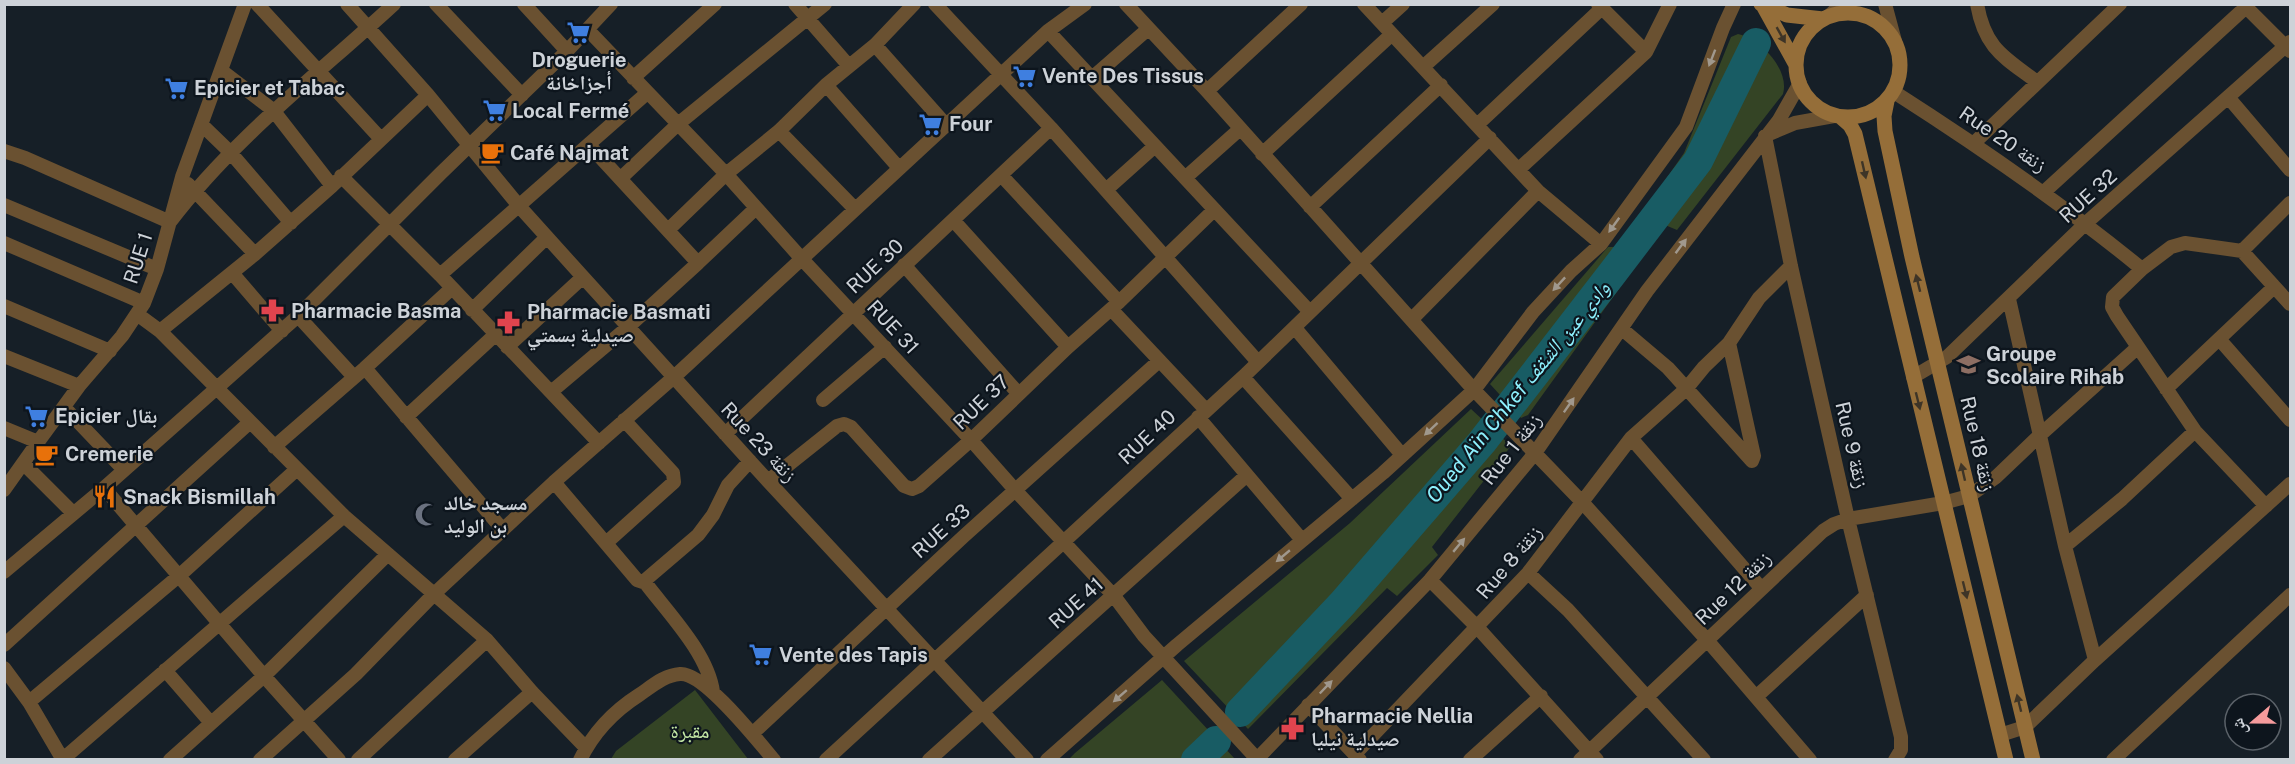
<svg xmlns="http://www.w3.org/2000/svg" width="2295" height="764" viewBox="0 0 2295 764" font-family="'Public Sans','Noto Naskh Arabic',sans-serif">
<rect width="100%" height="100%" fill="#161f27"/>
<path fill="#344425" d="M1738,34C1761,39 1790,70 1783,94L1677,230L1665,225L1528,415L1521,418L1490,384L1608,247H1619L1684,153L1731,37Z
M1471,409L1511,446L1432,547L1438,555L1397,596L1387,588L1248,729L1184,661L1350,523Z
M1162,680L1235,759H1069L1075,753Z
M695,690L748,759H611L616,751Z"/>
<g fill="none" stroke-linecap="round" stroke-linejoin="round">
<path stroke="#185c64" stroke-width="30" d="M1240,712L1343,603L1482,442L1611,275L1698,161L1756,43
M1196,760L1216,741"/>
<path stroke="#6a5131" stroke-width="14" d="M257,4L380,138
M347,4L428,95L519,206L583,277L768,481L1027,760
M436,4L522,95
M524,4L567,51
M795,4L849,66
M935,4L1051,128L1258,362
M1126,4L1207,91L1474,390L1583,503L1707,640L1810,760
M1364,4L1538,191L1601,244
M1885,4L1895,41
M1977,4C1985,49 2004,57 2037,82
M2243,4L2290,51
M1829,16L1842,4
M1382,23L1403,4
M588,30L726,174L801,258L971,440L1015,490L1114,596L1144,636L1258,760
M1048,31L1310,312
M875,45L946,125
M1646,52L1670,4
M1423,67L1493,4
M222,71L273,110L332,186
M1093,77L1148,29
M633,78L715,4
M826,85L899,168
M1207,91L1301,4
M1894,92C1980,147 2063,204 2142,269
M2228,97L2290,170
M201,124L230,152L291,223
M1477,125L1602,8
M779,131L855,209
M1769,134L1795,123L1834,116
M1765,136L1791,266L1848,519L1901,737V750L1895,760
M1974,143L2120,4
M589,145L698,263L756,208
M4,151L25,158L170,222C234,138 317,75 394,4
M1262,154L1392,34
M1519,169L1646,52L1598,4
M1001,175L1119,302
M341,176L440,275L599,443
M621,178L678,124L825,4
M1185,178L1240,129
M188,184L255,254
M1107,189L1155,146
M2044,192L2246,7
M4,205L157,269
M1310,207L1441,85
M953,220L1068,347
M668,230L726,174L779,131L826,85L875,45L914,4
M4,243L144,303
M2242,251L2290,203
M904,265L1018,393
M233,274L282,331
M440,275L647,93
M452,288L365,368L503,530
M2009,299L2065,546L2095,660
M4,306L110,351
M1111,309L1206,410
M472,310L547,237
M137,314L160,331L344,516L487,640L532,692L586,748
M298,316L354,377
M1412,319L1538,191
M1295,328L1402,455
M1622,329L1668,368L1752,461L1754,456L1729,343
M160,331L255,254L332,186L428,95
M2220,340L2290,420
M507,347L583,277
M4,356L79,386
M1243,377L1352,499
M1913,377L1947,357L2086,223L2290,42
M2166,389L2274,287
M551,392L628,327L698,263
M823,400L885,347
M64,407L124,470
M406,417L496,334
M1198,417L1302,540
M4,428L38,442
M725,434L1051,128
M1631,438L1761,588
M274,447L365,368
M23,463L73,513
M768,481L837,426L844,424L851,427L904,486L912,489L919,486L971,440L1068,347L1119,302L1214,210
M554,482L637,580L643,582L698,535L713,515L728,485L750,461
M104,488L264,676L339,760
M4,490L38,442L79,386L122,336L144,303L157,269L182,177L245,4
M2266,506L2195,431L2117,316L2112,307L2113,297L2142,269L2171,247L2185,243L2242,251L2290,304
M606,543L674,482L673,473L624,420
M2065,546L2122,499L2195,431
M4,572L104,488L298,316L441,173L567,51L611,4
M1528,573L1568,610L1704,760
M1430,580L1478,628L1597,760
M644,581C667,612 708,653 713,692
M4,645L249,423
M4,668L29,702L63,760
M165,670L211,723
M1757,696L1867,595
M29,702L180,575L297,469
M1308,705L1360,760
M752,734L964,536L1159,361
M2000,735L2025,727L2095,660L2290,484
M1355,754L1528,573L1631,438L1686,389L1704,367L1729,343L1759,298L1791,266
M63,759L344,516
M170,760L264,676L388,554
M260,760L356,674L434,594L554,482L674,377L1048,31L1085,4
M358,760L487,640
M455,760L532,692
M580,760C593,733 614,711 639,695C651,687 664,675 680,674C704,672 757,740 774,760
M826,760L1243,377L1490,138
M929,760L1247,475
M1047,760L1177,645L1383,473L1474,390L1533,312L1571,271L1601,244L1686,127L1723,28L1734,4
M1256,760L1430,580L1535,453L1647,291L1779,120L1800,83
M1470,760L1541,696
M1580,760L1823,531L1834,524L1848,519L1943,503L1969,496L1996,477L2040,435L2138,347
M2113,760L2290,595"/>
<path stroke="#956e39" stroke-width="15" d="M1761,4L1787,15L1823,19
M1764,7L1795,63
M1796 65a52 52 0 1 1 104 0a52 52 0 1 1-104 0Z
M1887,101L1884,116L1885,131L1912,257L2033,760
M1842,118L1850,125L1855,134L2006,760"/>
</g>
<defs><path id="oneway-solid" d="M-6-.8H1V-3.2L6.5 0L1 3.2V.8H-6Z" transform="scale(1.5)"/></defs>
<g fill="#3d3427">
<use href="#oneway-solid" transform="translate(1781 35) rotate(61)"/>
<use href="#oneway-solid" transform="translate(1864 170) rotate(77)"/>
<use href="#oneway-solid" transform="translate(1918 283) rotate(-104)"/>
<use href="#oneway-solid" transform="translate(1918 401) rotate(76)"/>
<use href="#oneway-solid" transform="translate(1963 472) rotate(-103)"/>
<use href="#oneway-solid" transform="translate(1965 590) rotate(76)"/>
<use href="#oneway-solid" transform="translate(2019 703) rotate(-104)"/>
</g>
<g fill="#a0988d">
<use href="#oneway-solid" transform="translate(1712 58) rotate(111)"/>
<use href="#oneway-solid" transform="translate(1614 225) rotate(126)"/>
<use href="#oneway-solid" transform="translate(1681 246) rotate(-53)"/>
<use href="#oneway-solid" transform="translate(1559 284) rotate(133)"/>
<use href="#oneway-solid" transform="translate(1569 405) rotate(-55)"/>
<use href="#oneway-solid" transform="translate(1431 429) rotate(137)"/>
<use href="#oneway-solid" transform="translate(1459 545) rotate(-50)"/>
<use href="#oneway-solid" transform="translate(1283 556) rotate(140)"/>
<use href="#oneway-solid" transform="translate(1326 687) rotate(-46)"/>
<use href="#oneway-solid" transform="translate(1120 696) rotate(139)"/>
</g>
<defs>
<symbol id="supermarket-bare" viewBox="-9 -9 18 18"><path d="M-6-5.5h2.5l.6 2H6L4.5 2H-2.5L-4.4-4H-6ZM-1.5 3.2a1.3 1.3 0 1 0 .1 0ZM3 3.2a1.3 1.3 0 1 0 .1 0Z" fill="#3f7fe0" stroke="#0d151d" stroke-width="2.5" paint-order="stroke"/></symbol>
<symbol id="cafe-bare" viewBox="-9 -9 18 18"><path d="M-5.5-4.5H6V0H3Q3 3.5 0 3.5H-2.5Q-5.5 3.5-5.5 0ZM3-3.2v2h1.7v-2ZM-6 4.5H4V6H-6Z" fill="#e8710a" stroke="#0d151d" stroke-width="2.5" paint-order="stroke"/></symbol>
<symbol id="pharmacy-bare" viewBox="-9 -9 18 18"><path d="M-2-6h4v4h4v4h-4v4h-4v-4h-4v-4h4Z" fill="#e0444e" stroke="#0d151d" stroke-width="2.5" paint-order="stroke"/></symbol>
<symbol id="school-bare" viewBox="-9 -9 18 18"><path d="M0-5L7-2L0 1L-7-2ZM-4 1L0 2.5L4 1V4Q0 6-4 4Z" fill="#8d6e63" stroke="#0d151d" stroke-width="2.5" paint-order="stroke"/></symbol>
<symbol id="restaurant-bare" viewBox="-9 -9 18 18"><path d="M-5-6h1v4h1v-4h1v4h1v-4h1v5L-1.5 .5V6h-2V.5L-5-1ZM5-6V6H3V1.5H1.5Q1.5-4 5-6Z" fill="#e8710a" stroke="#0d151d" stroke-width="2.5" paint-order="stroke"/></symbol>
<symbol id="mosque-bare" viewBox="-9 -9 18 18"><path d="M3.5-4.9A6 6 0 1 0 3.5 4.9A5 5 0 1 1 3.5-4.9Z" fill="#6b7280" stroke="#0d151d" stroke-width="2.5" paint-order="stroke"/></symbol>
</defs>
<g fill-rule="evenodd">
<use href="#supermarket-bare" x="562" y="16" width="33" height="33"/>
<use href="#supermarket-bare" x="1008" y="60" width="33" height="33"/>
<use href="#supermarket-bare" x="160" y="72" width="33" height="33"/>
<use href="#supermarket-bare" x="478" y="94" width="33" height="33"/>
<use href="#supermarket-bare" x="914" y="108" width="33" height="33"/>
<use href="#cafe-bare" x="476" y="136" width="33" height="33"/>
<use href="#pharmacy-bare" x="256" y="294" width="33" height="33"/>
<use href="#pharmacy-bare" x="492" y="306" width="33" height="33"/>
<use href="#school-bare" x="1952" y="348" width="33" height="33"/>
<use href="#supermarket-bare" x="20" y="400" width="33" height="33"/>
<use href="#cafe-bare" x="30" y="438" width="33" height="33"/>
<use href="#restaurant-bare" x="88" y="480" width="33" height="33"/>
<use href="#mosque-bare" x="410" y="498" width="33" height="33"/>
<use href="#supermarket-bare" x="744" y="638" width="33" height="33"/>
<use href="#pharmacy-bare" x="1276" y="712" width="33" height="33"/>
</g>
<g text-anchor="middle" stroke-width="4.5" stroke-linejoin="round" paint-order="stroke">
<g font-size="20" font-weight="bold" fill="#cdd2d8" stroke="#0d151d" text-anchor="start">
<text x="579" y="67" text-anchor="middle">Droguerie<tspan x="579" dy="23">أجزاخانة</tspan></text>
<text x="1042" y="83">Vente Des Tissus</text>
<text x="194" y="95">Epicier et Tabac</text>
<text x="512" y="118">Local Fermé</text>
<text x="949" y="131">Four</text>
<text x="510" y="160">Café Najmat</text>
<text x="291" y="318">Pharmacie Basma</text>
<text x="527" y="319">Pharmacie Basmati<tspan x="527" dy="23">صيدلية بسمتي</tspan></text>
<text x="1986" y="361">Groupe<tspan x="1986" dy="23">Scolaire Rihab</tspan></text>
<text x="55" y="423">Epicier بقال</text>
<text x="65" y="461">Cremerie</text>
<text x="123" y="504">Snack Bismillah</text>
<text x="444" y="510">مسجد خالد<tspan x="444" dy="23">بن الوليد</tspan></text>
<text x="779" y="662">Vente des Tapis</text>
<text x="1311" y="723">Pharmacie Nellia<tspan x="1311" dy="23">صيدلية نيليا</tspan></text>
</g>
<g font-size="20" fill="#cdd2d8" stroke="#0d151d">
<text transform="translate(2003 139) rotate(34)" y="7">Rue 20 زنقة</text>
<text transform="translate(2088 196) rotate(-42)" y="7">RUE 32</text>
<text transform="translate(138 258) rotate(-72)" y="7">RUE 1</text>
<text transform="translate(875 266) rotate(-43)" y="7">RUE 30</text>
<text transform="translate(893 327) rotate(47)" y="7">RUE 31</text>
<text transform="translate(981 402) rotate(-44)" y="7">RUE 37</text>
<text transform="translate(1147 437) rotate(-43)" y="7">RUE 40</text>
<text transform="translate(759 442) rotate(47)" y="7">Rue 23 زنقة</text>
<text transform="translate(1978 444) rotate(77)" y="7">Rue 18 زنقة</text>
<text transform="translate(1852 445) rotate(77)" y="7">Rue 9 زنقة</text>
<text transform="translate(1511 449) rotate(-52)" y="7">Rue 1 زنقة</text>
<text transform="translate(941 531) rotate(-42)" y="7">RUE 33</text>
<text transform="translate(1509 562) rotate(-50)" y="7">Rue 8 زنقة</text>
<text transform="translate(1733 588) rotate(-44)" y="7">Rue 12 زنقة</text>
<text transform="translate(1076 603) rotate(-42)" y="7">RUE 41</text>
</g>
<g font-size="20" fill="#c3e7a4" stroke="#0d151d">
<text x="690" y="738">مقبرة</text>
</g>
<g font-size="21" font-style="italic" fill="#8df1fe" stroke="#0d151d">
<text transform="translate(1518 392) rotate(-51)" y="7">Oued Aïn Chkef وادي عين الشقف</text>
</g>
</g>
<rect width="2295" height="764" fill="none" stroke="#cdd2d8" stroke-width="12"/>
<g transform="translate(2253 722) rotate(250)"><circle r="28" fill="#0d151d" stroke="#5a6168" stroke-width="1.5"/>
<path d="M0-4.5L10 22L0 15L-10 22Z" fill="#f59b9c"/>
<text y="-9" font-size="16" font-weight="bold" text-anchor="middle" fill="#cdd2d8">ش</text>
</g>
</svg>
